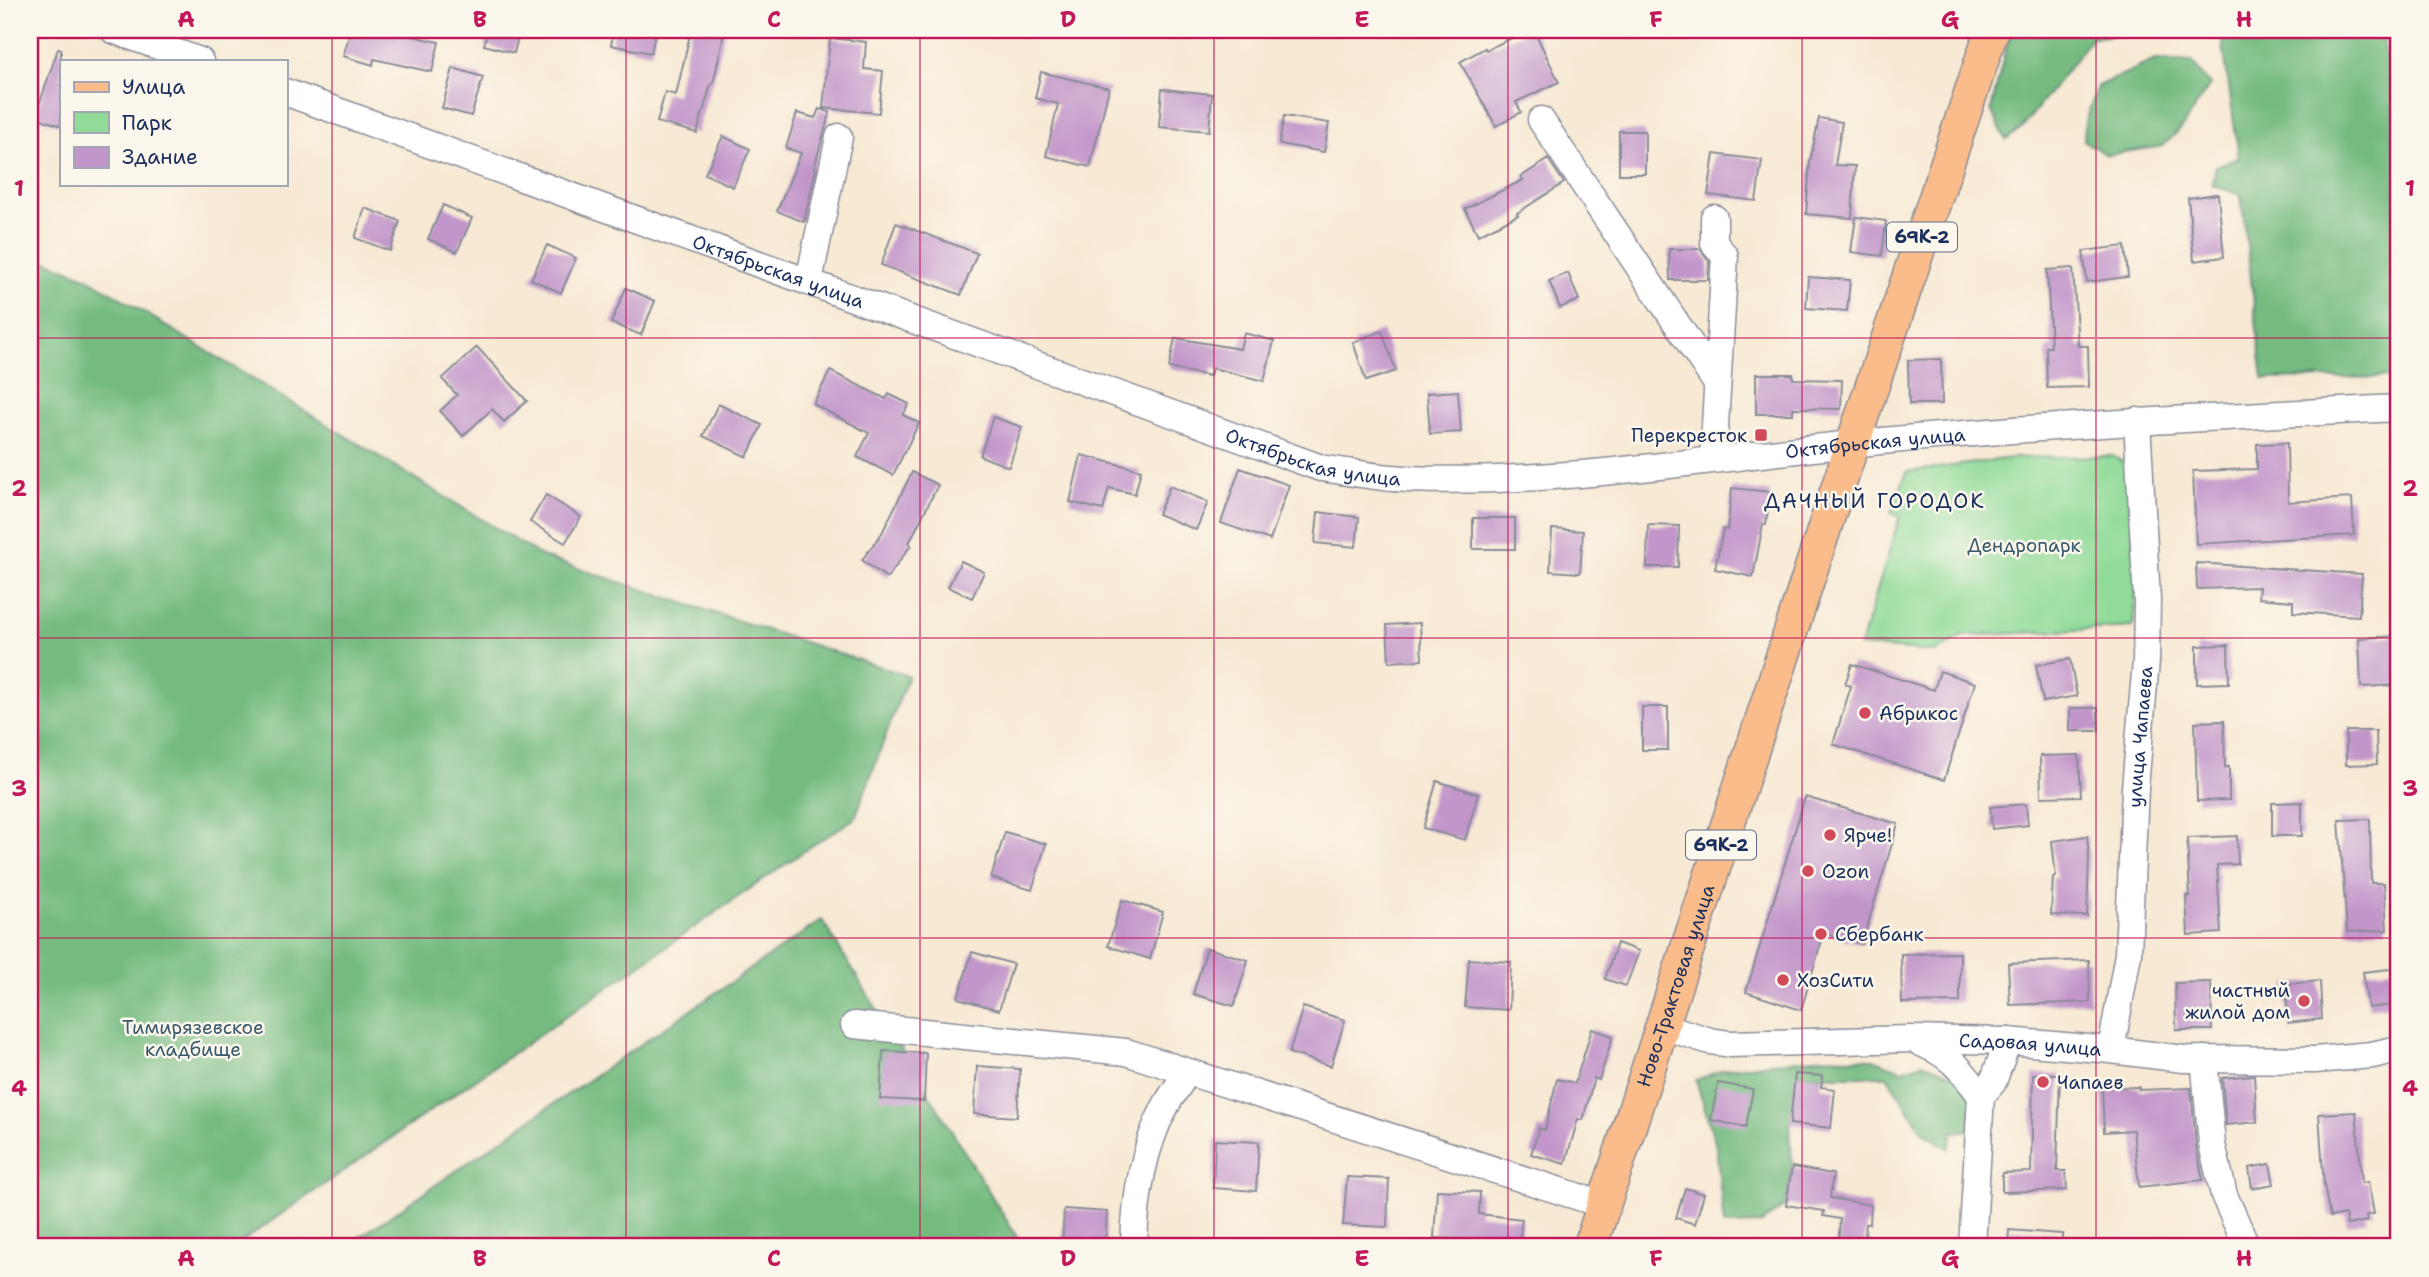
<svg xmlns="http://www.w3.org/2000/svg" width="2429" height="1277" viewBox="0 0 2429 1277" font-family="'Shantell Sans',sans-serif">
<rect width="100%" height="100%" fill="#fbf7ec"/>
<filter id="ink" filterUnits="userSpaceOnUse"><feTurbulence type="fractalNoise" baseFrequency=".0143" numOctaves="2"/><feDisplacementMap in="SourceGraphic" scale="14" xChannelSelector="R" yChannelSelector="G"/><feConvolveMatrix kernelMatrix="1 2 1 2 8 2 1 2 1" color-interpolation-filters="sRGB"/></filter>
<filter id="wash" filterUnits="userSpaceOnUse"><feTurbulence type="fractalNoise" baseFrequency=".00686" numOctaves="4" result="noise"/><feDisplacementMap in="SourceGraphic" scale="28" xChannelSelector="R" yChannelSelector="G"/><feGaussianBlur stdDeviation="1.57" result="paint"/><feColorMatrix in="noise" values="0 0 0 0 0 0 0 0 0 0 0 0 0 0 0 0 0 1.4 0 .05"/><feComposite in="paint" operator="in"/></filter>
<g filter="url(#wash)">
<rect width="100%" height="100%" fill="#f7e9d3"/>
<path fill="#90db98" stroke="#56857b" stroke-width="2" d="M2113,456L2129,466L2136,589L2133,627L1962,636L1937,652L1860,646L1900,516L1891,513L1907,472L2012,458Z"/>
<path fill="#74bb80" stroke="#48756f" stroke-width="2" d="M2017,30H2148L2092,38L2021,129L2006,140L1991,110L2008,39Z
M2221,30H2383L2384,52L2399,81V377L2263,379L2241,195L2212,185L2216,166L2239,158Z
M2155,60L2192,62L2210,85L2182,127L2163,146L2107,155L2084,141L2085,121L2098,86Z
M30,254L88,278L543,557L908,676L855,818L813,845L234,1247H30Z
M822,920L1023,1247H345Z
M1822,1057L1873,1059L1902,1070L1922,1063L1939,1069L1962,1080L1972,1099L1970,1130L1953,1132L1949,1149L1923,1132L1887,1076H1823L1796,1074L1790,1124L1792,1167L1786,1205L1761,1224L1724,1225L1716,1146L1696,1080L1725,1069Z"/>
<g id="blocks">
<path fill="#c296ca" d="M351,30H384L439,42L432,72L374,59L373,65L343,56Z
M488,30H520L514,53L484,45Z
M614,30H656L651,53L611,45Z
M691,30H725L713,84H711L697,133L657,122L665,92L676,95Z
M1529,30H1534L1559,82L1516,102L1521,112L1496,126L1460,62L1485,48L1486,50Z
M830,38L866,42L864,69L883,71L879,113L823,108Z
M58,49H61V126L35,117Z
M453,68L483,77L471,116L442,108Z
M1041,72L1109,88L1090,167L1046,156L1058,104L1035,98Z
M1162,89L1212,94L1209,131L1159,127Z
M819,109L830,112L814,168L816,169L804,222L777,211L801,153L786,148L797,113L815,118Z
M1284,116L1329,123L1324,152L1279,144Z
M1819,118L1842,122L1835,165L1855,166L1852,218L1806,214L1810,162Z
M1619,131H1645V174H1619Z
M723,136L750,149L733,187L705,174Z
M1714,154L1762,160L1756,201L1708,195Z
M1548,159L1564,183L1517,213L1518,215L1478,235L1465,209L1523,180L1521,177Z
M2218,194L2224,257L2194,261L2188,198Z
M443,205L472,218L457,252L428,239Z
M365,208L400,221L390,251L355,238Z
M1856,217L1886,221L1882,256L1851,252Z
M896,223L977,253L961,295L881,265Z
M547,245L576,258L561,293L531,279Z
M2125,246L2128,277L2087,282L2083,251Z
M1669,249H1700L1709,261L1708,280H1670Z
M2073,268L2078,346H2088L2089,387L2047,388L2046,347H2051L2047,270Z
M1568,273L1579,300L1560,308L1549,281Z
M1808,277L1850,280L1847,311L1806,308Z
M626,288L655,301L641,335L611,323Z
M1382,331L1396,371L1366,381L1353,342Z
M1244,333L1274,341L1264,381L1212,368L1210,376L1169,368L1175,338L1240,349Z
M477,347L527,401L504,422L492,409L463,436L440,411L457,395L442,379Z
M1941,359L1942,404H1909L1908,360Z
M830,371L886,399L889,394L909,404L903,415L919,423L893,475L857,457L869,433L813,404Z
M1756,374H1793V379L1842,380L1841,409L1793,408V414H1756Z
M1458,391L1461,432L1430,434L1427,393Z
M718,404L762,425L747,457L703,436Z
M993,417L1022,427L1009,467L980,456Z
M2287,443L2288,502L2352,498L2354,535L2196,544L2193,471L2257,469V444Z
M1081,455L1141,470L1135,494L1109,488L1103,510L1070,502Z
M1240,468L1289,485L1270,540L1221,523Z
M912,472L938,485L909,543L911,545L887,578L862,560L882,533Z
M1170,486L1208,502L1196,530L1158,514Z
M1732,488L1770,492L1766,525L1763,524L1753,577L1715,569L1723,529L1727,530Z
M546,495L581,517L565,543L530,522Z
M1318,512L1359,517L1356,547L1315,543Z
M1473,518H1515V549H1473Z
M1648,525L1679,526L1678,567H1647Z
M1552,529L1583,531L1580,573L1550,571Z
M961,561L984,572L972,598L948,587Z
M2196,563L2362,574L2359,616L2293,612V601L2258,598L2259,587L2197,589Z
M1420,623L1422,660L1389,662L1387,625Z
M2399,636V685L2361,687L2359,638Z
M2228,645L2229,683L2197,684V646Z
M2070,659L2077,696L2043,702L2036,665Z
M1852,664L1934,690L1940,671L1975,683L1944,780L1833,744L1851,686L1845,684Z
M1642,707H1668V750H1642Z
M2070,708H2098L2099,731H2070Z
M2224,721L2225,767H2229V800L2197,801L2195,722Z
M2346,731H2376L2377,764L2346,765Z
M2079,755L2081,796L2041,797L2040,756Z
M1437,781L1478,794L1465,840L1423,828Z
M1805,797L1898,824L1862,944L1824,933L1801,1010L1746,992Z
M2302,802V836H2272V803Z
M2026,804L2028,825L1992,829L1990,807Z
M2370,819L2371,883H2384L2387,930L2347,932L2339,820Z
M1005,832L1046,844L1032,890L991,878Z
M2087,836L2089,854L2087,916L2051,915L2053,877H2056L2052,841Z
M2237,836L2238,864L2217,865L2221,933L2188,935L2186,896H2190L2187,838Z
M1122,900L1163,912L1150,959L1108,946Z
M1617,943L1639,951L1626,986L1605,979Z
M1207,948L1248,960L1234,1006L1193,994Z
M972,952L1013,964L999,1010L958,998Z
M1960,953V1002L1902,1003L1901,954Z
M1469,959L1511,962L1509,1010L1465,1007Z
M2089,960L2090,1002L2010,1005L2008,963Z
M2399,968V1004L2368,1008L2363,972Z
M2320,981L2322,1019L2288,1023L2286,984Z
M2211,982L2212,1030H2176L2175,983Z
M1303,1007L1345,1020L1331,1066L1289,1053Z
M1592,1029L1613,1036L1599,1080L1594,1078L1583,1120L1578,1119L1565,1164L1531,1154L1539,1128L1545,1130L1557,1079L1575,1083Z
M883,1051L926,1053L924,1101L880,1099Z
M977,1066L1020,1069L1017,1117L974,1114Z
M1795,1074L1823,1076L1821,1087L1835,1089L1831,1128L1790,1124Z
M2033,1074H2060L2057,1171H2066L2067,1190L2002,1192V1173L2031,1172Z
M2254,1075L2257,1122L2226,1125L2222,1078Z
M1718,1083L1753,1089L1746,1127L1711,1120Z
M2139,1087V1090L2191,1088L2196,1146L2203,1180L2139,1187L2133,1130L2104,1132L2102,1088Z
M2356,1112L2362,1183L2368,1182L2374,1214L2366,1215L2367,1221L2347,1225L2345,1214L2330,1217L2324,1186L2319,1114Z
M1215,1140L1259,1142L1256,1191L1213,1188Z
M2270,1164L2274,1184L2252,1188L2249,1168Z
M1792,1167L1833,1174L1830,1198L1871,1205L1870,1224H1866L1864,1247H1838L1840,1219L1823,1216L1824,1211L1786,1205Z
M1347,1177L1389,1179L1387,1227L1343,1225Z
M1685,1188L1704,1194L1695,1224L1676,1218Z
M1437,1190L1480,1192L1479,1214L1522,1219L1519,1247H1494V1242L1434,1238Z
M1064,1209L1107,1212L1105,1247H1062Z
M2009,1230L2062,1234V1247H2008Z"/>
</g>
</g>
<g filter="url(#ink)">
<use href="#blocks" fill-opacity="0" stroke="#898c98" stroke-width="2"/>
<g fill="none" stroke-linecap="round" stroke-linejoin="round">
<defs>
<g id="minor">
<path d="M113,30L200,61"/>
<path id="s1" d="M285,92L1321,468C1349,472 1378,478 1407,479C1556,485 1704,459 1851,444C2033,426 2216,417 2399,408"/>
<path d="M1541,120L1717,384"/>
<path d="M809,281L839,137"/>
<path d="M1713,459L1725,256L1714,243V218"/>
<path d="M854,1025L1126,1052L1604,1205"/>
<path id="s2" d="M1662,1026L1710,1041L1730,1044L1911,1039L2008,1041L2111,1050L2184,1059L2315,1060L2372,1055L2399,1049"/>
<path d="M1919,1042C1952,1056 1960,1068 1981,1096L1972,1247"/>
<path id="s3" d="M2111,1050L2128,954L2135,788L2146,661L2147,600L2137,421"/>
<path d="M2204,1059L2212,1144L2224,1195L2247,1247"/>
<path d="M1981,1096L1993,1082L2008,1041"/>
<path d="M1134,1247C1135,1201 1142,1151 1164,1109C1170,1097 1179,1085 1187,1073"/>
</g>
<g id="major">
<path id="s4" d="M1590,1247L1832,505L1992,30"/>
</g>
</defs>
<use href="#minor" stroke="#898c98" stroke-width="29"/>
<use href="#major" stroke="#898c98" stroke-width="36"/>
<use href="#minor" stroke="#fff" stroke-width="26"/>
<use href="#major" stroke="#f9bc8a" stroke-width="33"/>
</g>
</g>
<path fill="none" stroke="#c2185b" stroke-width="2" stroke-opacity="0.55" d="M332,30V1247M626,30V1247M920,30V1247M1214,30V1247M1508,30V1247M1802,30V1247M2096,30V1247M30,338H2399M30,638H2399M30,938H2399"/>
<g fill="#d1495b" stroke="#fbf7ec" stroke-width="2.5">
<rect x="1754" y="428" width="14" height="14" rx="3.5"/>
<circle cx="1865" cy="713" r="7"/>
<circle cx="1830" cy="835" r="7"/>
<circle cx="1808" cy="871" r="7"/>
<circle cx="1821" cy="934" r="7"/>
<circle cx="1783" cy="980" r="7"/>
<circle cx="2304" cy="1001" r="7"/>
<circle cx="2043" cy="1082" r="7"/>
</g>
<g text-anchor="middle" stroke-width="5" stroke-linejoin="round" paint-order="stroke">
<g fill="#fbf7ec" stroke="#5e6b89" stroke-width="2">
<rect x="1887" y="222.5" width="70" height="29" rx="5"/>
<rect x="1686" y="830.5" width="70" height="29" rx="5"/>
</g>
<g font-size="18" font-weight="bold" fill="#1b2f5e">
<text x="1922" y="243">69К-2</text>
<text x="1721" y="851">69К-2</text>
</g>
<g font-size="19" fill="#1b2f5e" stroke="#fbf7ec">
<text dy="7" stroke="none"><textPath href="#s1" startOffset="525">Октябрьская улица</textPath></text>
<text dy="7" stroke="none"><textPath href="#s1" startOffset="1659">Октябрьская улица</textPath></text>
<text dy="7" stroke="none"><textPath href="#s1" startOffset="1092">Октябрьская улица</textPath></text>
<text dy="7" stroke="none"><textPath href="#s3" startOffset="315">улица Чапаева</textPath></text>
<text dy="7" stroke="none"><textPath href="#s4" startOffset="275">Ново-Трактовая улица</textPath></text>
<text dy="7" stroke="none"><textPath href="#s2" startOffset="371">Садовая улица</textPath></text>
</g>
<g font-size="19" fill="#1b2f5e" stroke="#fbf7ec" text-anchor="start">
<text x="1747" y="442" text-anchor="end">Перекресток</text>
<text x="1879" y="720">Абрикос</text>
<text x="1844" y="842">Ярче!</text>
<text x="1822" y="878">Ozon</text>
<text x="1835" y="941">Сбербанк</text>
<text x="1797" y="987">ХозСити</text>
<text x="2290" y="997" text-anchor="end">частный<tspan x="2290" dy="22">жилой дом</tspan></text>
<text x="2057" y="1089">Чапаев</text>
</g>
<g font-size="19" fill="#385a6c" stroke="#fbf7ec">
<text x="2024" y="552">Дендропарк</text>
<text x="193" y="1034">Тимирязевское<tspan x="193" dy="22">кладбище</tspan></text>
</g>
<g font-size="21" letter-spacing="2" fill="#1b2f5e" stroke="#fbf7ec">
<text x="1875" y="508">ДАЧНЫЙ ГОРОДОК</text>
</g>
</g>
<rect width="2429" height="1277" fill="none" stroke="#fbf7ec" stroke-width="77"/>
<rect x="60" y="60" width="228" height="126" fill="#fbf7ec" stroke="#a1a7b3" stroke-width="2"/>
<rect x="74" y="82" width="35" height="10" fill="#f9bc8a" stroke="#a1a7b3" stroke-width="2"/>
<text x="122" y="94" font-size="21" fill="#1b2f5e">Улица</text>
<rect x="74" y="112" width="35" height="21" fill="#90db98" stroke="#a1a7b3" stroke-width="2"/>
<text x="122" y="130" font-size="21" fill="#1b2f5e">Парк</text>
<rect x="74" y="147" width="35" height="21" fill="#c296ca" stroke="#a1a7b3" stroke-width="2"/>
<text x="122" y="164" font-size="21" fill="#1b2f5e">Здание</text>
<rect x="38" y="38" width="2352" height="1200" fill="none" stroke="#c2185b" stroke-width="2.5"/>
<g font-size="23" text-anchor="middle" font-weight="bold" fill="#c2185b">
<text x="186" y="27">A</text>
<text x="480" y="27">B</text>
<text x="774" y="27">C</text>
<text x="1068" y="27">D</text>
<text x="1362" y="27">E</text>
<text x="1656" y="27">F</text>
<text x="1950" y="27">G</text>
<text x="2244" y="27">H</text>
<text x="19" y="196">1</text>
<text x="2410" y="196">1</text>
<text x="19" y="496">2</text>
<text x="2410" y="496">2</text>
<text x="19" y="796">3</text>
<text x="2410" y="796">3</text>
<text x="19" y="1096">4</text>
<text x="2410" y="1096">4</text>
<text x="186" y="1266">A</text>
<text x="480" y="1266">B</text>
<text x="774" y="1266">C</text>
<text x="1068" y="1266">D</text>
<text x="1362" y="1266">E</text>
<text x="1656" y="1266">F</text>
<text x="1950" y="1266">G</text>
<text x="2244" y="1266">H</text>
</g>
</svg>
